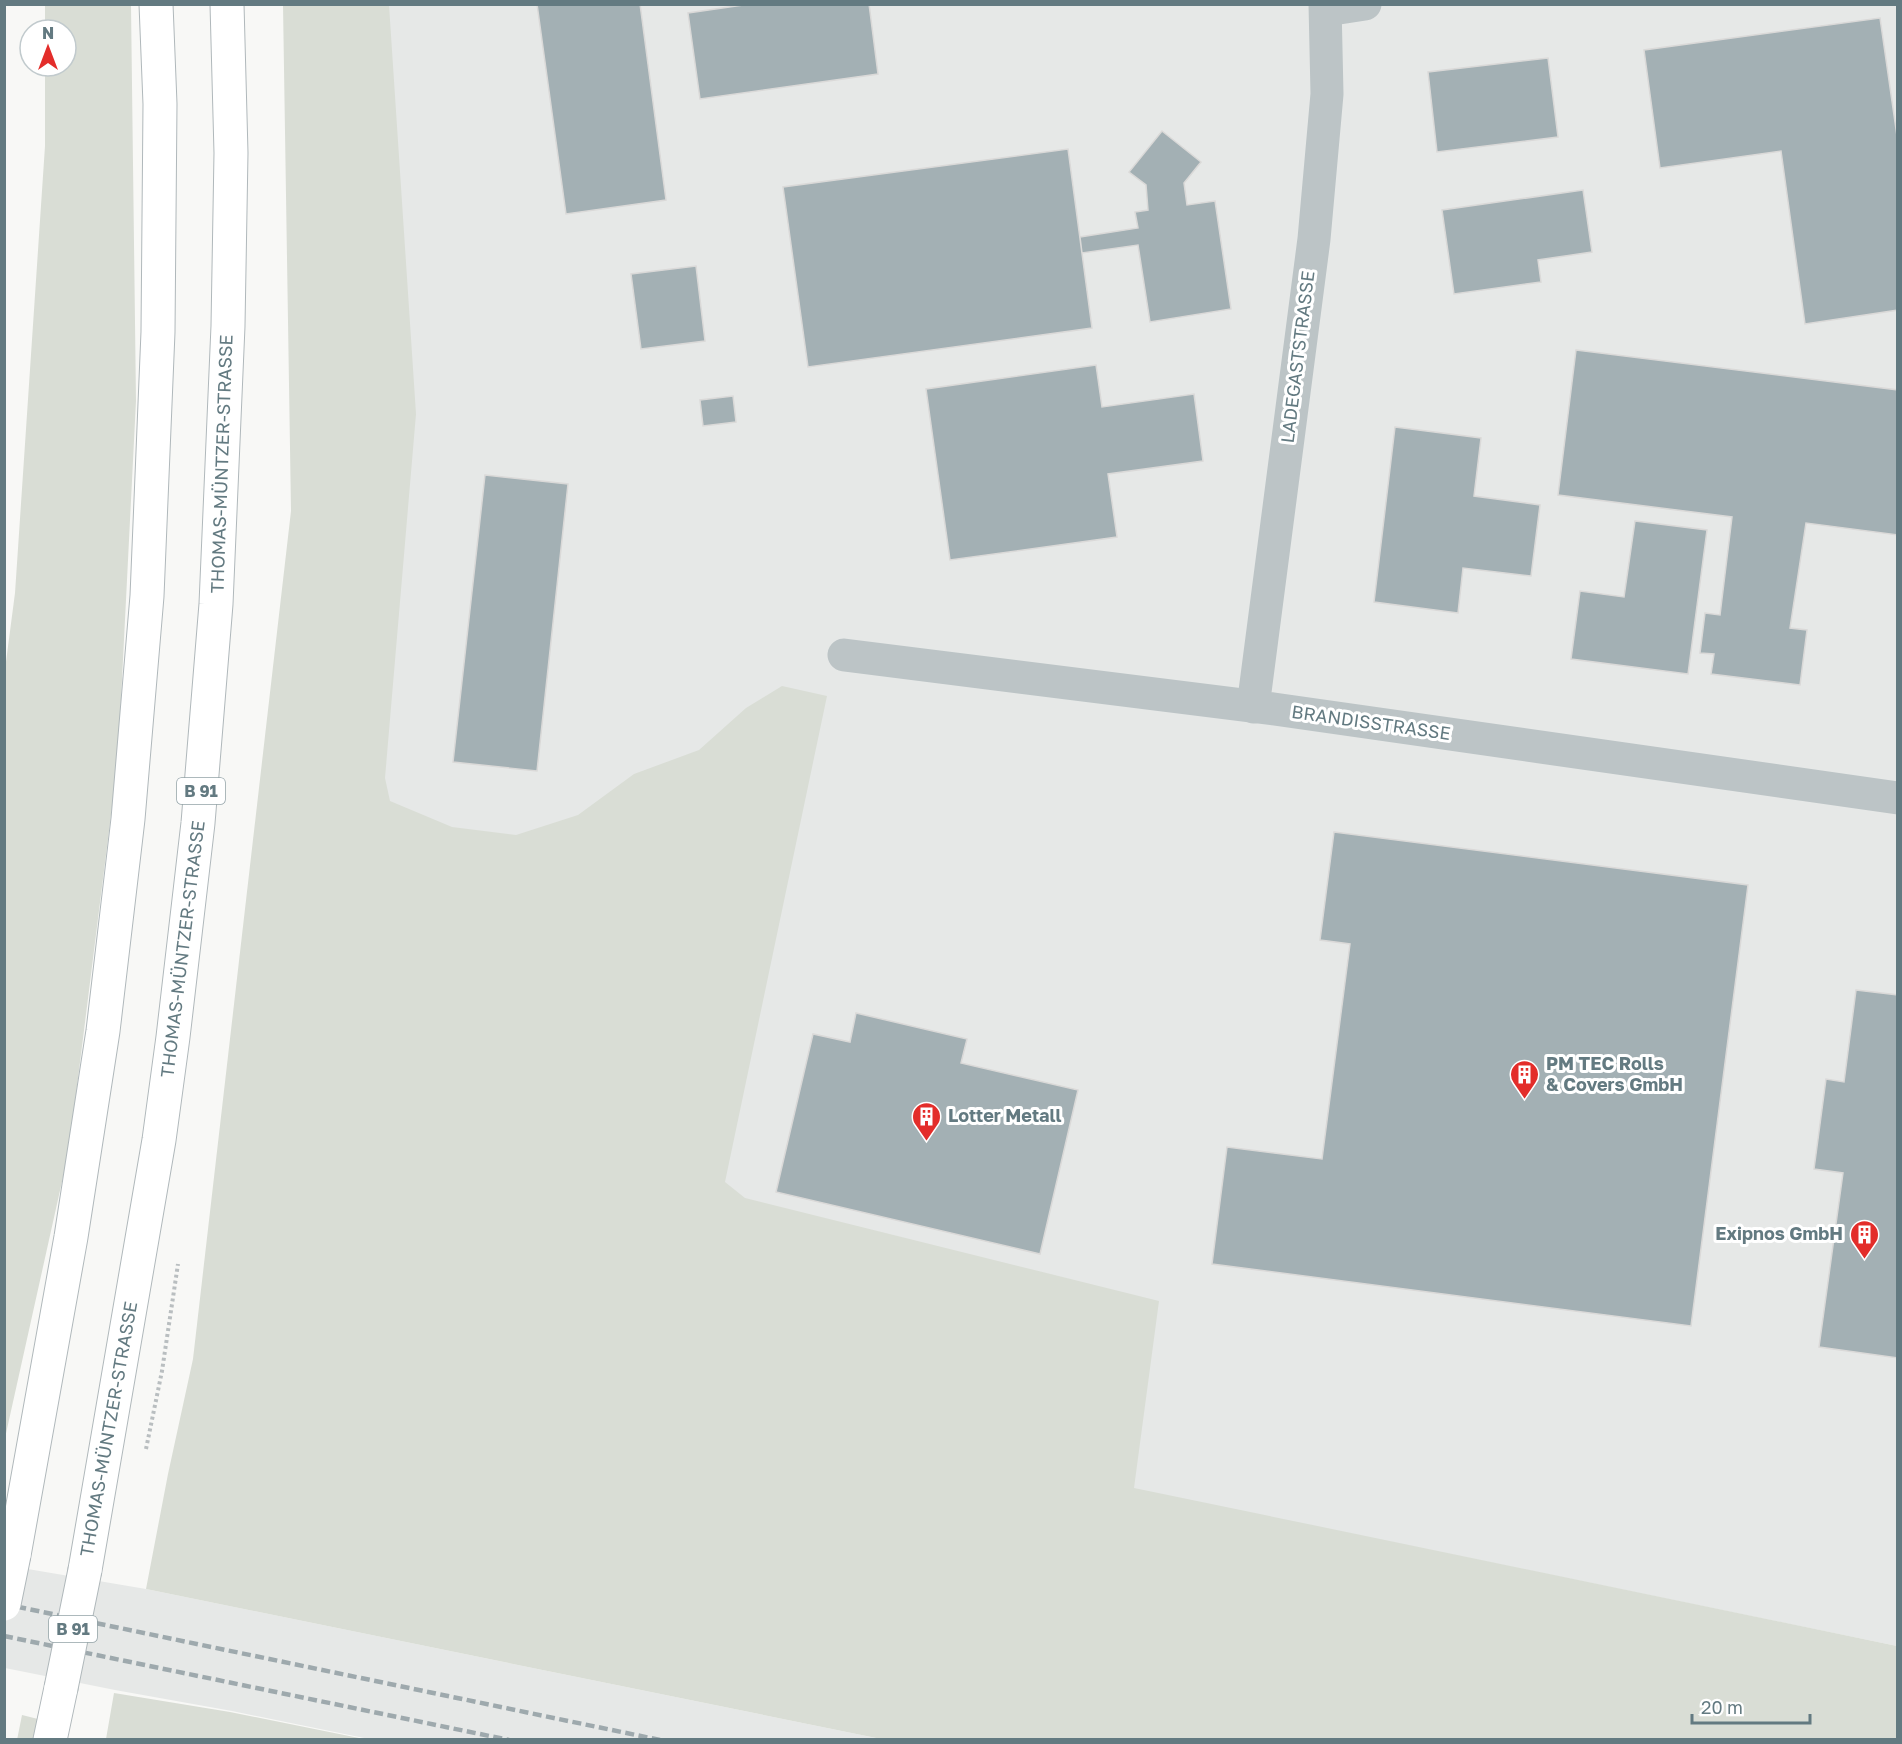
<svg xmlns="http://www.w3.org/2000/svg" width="1902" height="1744" viewBox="0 0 1902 1744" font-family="'Golos Text',sans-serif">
<rect width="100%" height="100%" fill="#f8f8f6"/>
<path fill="#e6e8e7" d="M372,5H1897V1646L1148,1492L321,1342Z
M4,1565L146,1589L881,1739H369L232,1711L115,1690L5,1668Z"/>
<path fill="#d9ddd5" d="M45,5H131L136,401L118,759L69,1150L5,1438L4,677L15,593L45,146V66H66V30H45Z
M283,5H389L416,414L385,778L390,801L452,827L516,835L578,815L634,774L699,750L746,708L782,686L827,696L725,1182L745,1198L1159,1301L1134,1488L1897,1646V1739H881L146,1589L168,1474L193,1359L291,511Z
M114,1693L230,1712L364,1739H106Z
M22,1715L42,1720L39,1739L17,1740Z"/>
<path fill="#a3b0b4" stroke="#dad9d8" stroke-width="1.5" d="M537,4H640L666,200L566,214Z
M750,4H869L878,74L700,99L688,13Z
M1880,18L1898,143V310L1805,324L1781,151L1660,168L1644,50Z
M1548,58L1558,137L1437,152L1428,72Z
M1162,131L1201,162L1184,183L1187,205L1215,201L1231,309L1150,322L1138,245L1082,253L1080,237L1138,228L1135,212L1148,210L1146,185L1129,172Z
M1068,149L1092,328L808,367L783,187Z
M1583,190L1592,252L1538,260L1541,282L1454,294L1442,210Z
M696,266L705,341L641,349L631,274Z
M1576,350L1898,390V535L1806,523L1790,628L1807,630L1800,685L1711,674L1714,654L1700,653L1705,613L1720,615L1732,517L1558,495Z
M1096,365L1102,407L1194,394L1203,461L1108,474L1117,537L950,560L926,389Z
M733,396L736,422L703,426L700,400Z
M1395,427L1481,438L1474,496L1540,505L1531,576L1463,568L1458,613L1374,602Z
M485,475L568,484L537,771L453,762Z
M1635,521L1707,530L1688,674L1571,659L1580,591L1624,597Z
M1334,832L1748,885L1691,1326L1212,1264L1227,1147L1322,1159L1350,944L1320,940Z
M1856,990L1898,995V1358L1819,1347L1843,1173L1814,1169L1826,1079L1844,1082Z
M856,1013L967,1039L961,1063L1078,1090L1040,1254L776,1192L813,1034L850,1042Z"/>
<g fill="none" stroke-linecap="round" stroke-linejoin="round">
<defs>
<path id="primary" d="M14,1555L71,1237L103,1031L128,819L147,596L158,332L160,104L156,4
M85,1570L159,1140L173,1037L198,823L216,604L228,326L231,153L227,4
M50,1740L61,1688"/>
</defs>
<use href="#primary" stroke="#b0b8bb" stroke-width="35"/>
<path stroke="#b9bec0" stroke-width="4" stroke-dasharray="3 3" stroke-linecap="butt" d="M146,1449L162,1371L178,1264"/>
<path stroke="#bcc4c6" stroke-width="33" d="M1326,10L1365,4
M844,655L1274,709L1898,798
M1253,707L1314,239L1327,94L1325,4"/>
<use href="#primary" stroke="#fff" stroke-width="33"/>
<path stroke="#9ea9ad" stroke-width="4.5" stroke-dasharray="9 4.5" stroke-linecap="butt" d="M4,1604L660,1740
M4,1636L509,1740"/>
<defs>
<path id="primary-bridge" d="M4,1604L14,1555
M61,1688L85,1570"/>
</defs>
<use href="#primary-bridge" stroke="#b0b8bb" stroke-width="35" stroke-linecap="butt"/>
<use href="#primary-bridge" stroke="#fff" stroke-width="33"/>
</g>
<defs>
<symbol id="building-pin" viewBox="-11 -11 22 30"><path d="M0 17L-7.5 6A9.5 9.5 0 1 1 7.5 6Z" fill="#e32d2a" stroke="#fff"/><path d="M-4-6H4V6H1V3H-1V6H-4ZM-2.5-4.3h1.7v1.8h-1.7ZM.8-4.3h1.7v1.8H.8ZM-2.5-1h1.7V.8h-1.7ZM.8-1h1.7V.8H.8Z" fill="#fff"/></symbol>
</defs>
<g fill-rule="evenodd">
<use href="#building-pin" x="1508" y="1058" width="33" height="45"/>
<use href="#building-pin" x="910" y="1100" width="33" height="45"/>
<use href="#building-pin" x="1848" y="1218" width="33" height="45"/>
</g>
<g text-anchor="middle" stroke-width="6" stroke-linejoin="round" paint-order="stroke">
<g fill="#fff" stroke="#92a2a7" stroke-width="1.5">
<rect x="177" y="778" width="48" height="26" rx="4.5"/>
<rect x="49" y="1616" width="48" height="26" rx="4.5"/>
</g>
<g font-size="16" font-weight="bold" fill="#637a81">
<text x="201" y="797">B 91</text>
<text x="73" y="1635">B 91</text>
</g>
<g font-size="18" fill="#637a81" stroke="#fff">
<text transform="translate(1298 357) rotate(-83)" y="6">LADEGASTSTRASSE</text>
<text transform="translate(222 464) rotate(-88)" y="6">THOMAS-MÜNTZER-STRASSE</text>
<text transform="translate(1371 723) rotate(8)" y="6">BRANDISSTRASSE</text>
<text transform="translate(183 949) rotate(-83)" y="6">THOMAS-MÜNTZER-STRASSE</text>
<text transform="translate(109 1429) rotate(-80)" y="6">THOMAS-MÜNTZER-STRASSE</text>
</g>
<g font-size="18" font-weight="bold" fill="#637a81" stroke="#fff" text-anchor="start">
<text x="1546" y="1070">PM TEC Rolls<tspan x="1546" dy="21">&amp; Covers GmbH</tspan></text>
<text x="948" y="1122">Lotter Metall</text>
<text x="1843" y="1240" text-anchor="end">Exipnos GmbH</text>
</g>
</g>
<rect width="1902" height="1744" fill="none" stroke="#637a81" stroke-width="12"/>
<g transform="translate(48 48)"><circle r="28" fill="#ffffff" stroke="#c1cacd" stroke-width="1.5"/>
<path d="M0-4.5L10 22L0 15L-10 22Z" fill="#e32d2a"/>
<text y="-9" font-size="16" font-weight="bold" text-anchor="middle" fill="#637a81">N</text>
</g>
<path d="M1692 1714v9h118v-9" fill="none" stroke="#637a81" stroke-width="3"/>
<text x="1701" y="1714" font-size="18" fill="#637a81" stroke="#ffffff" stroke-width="4.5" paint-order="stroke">20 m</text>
</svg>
